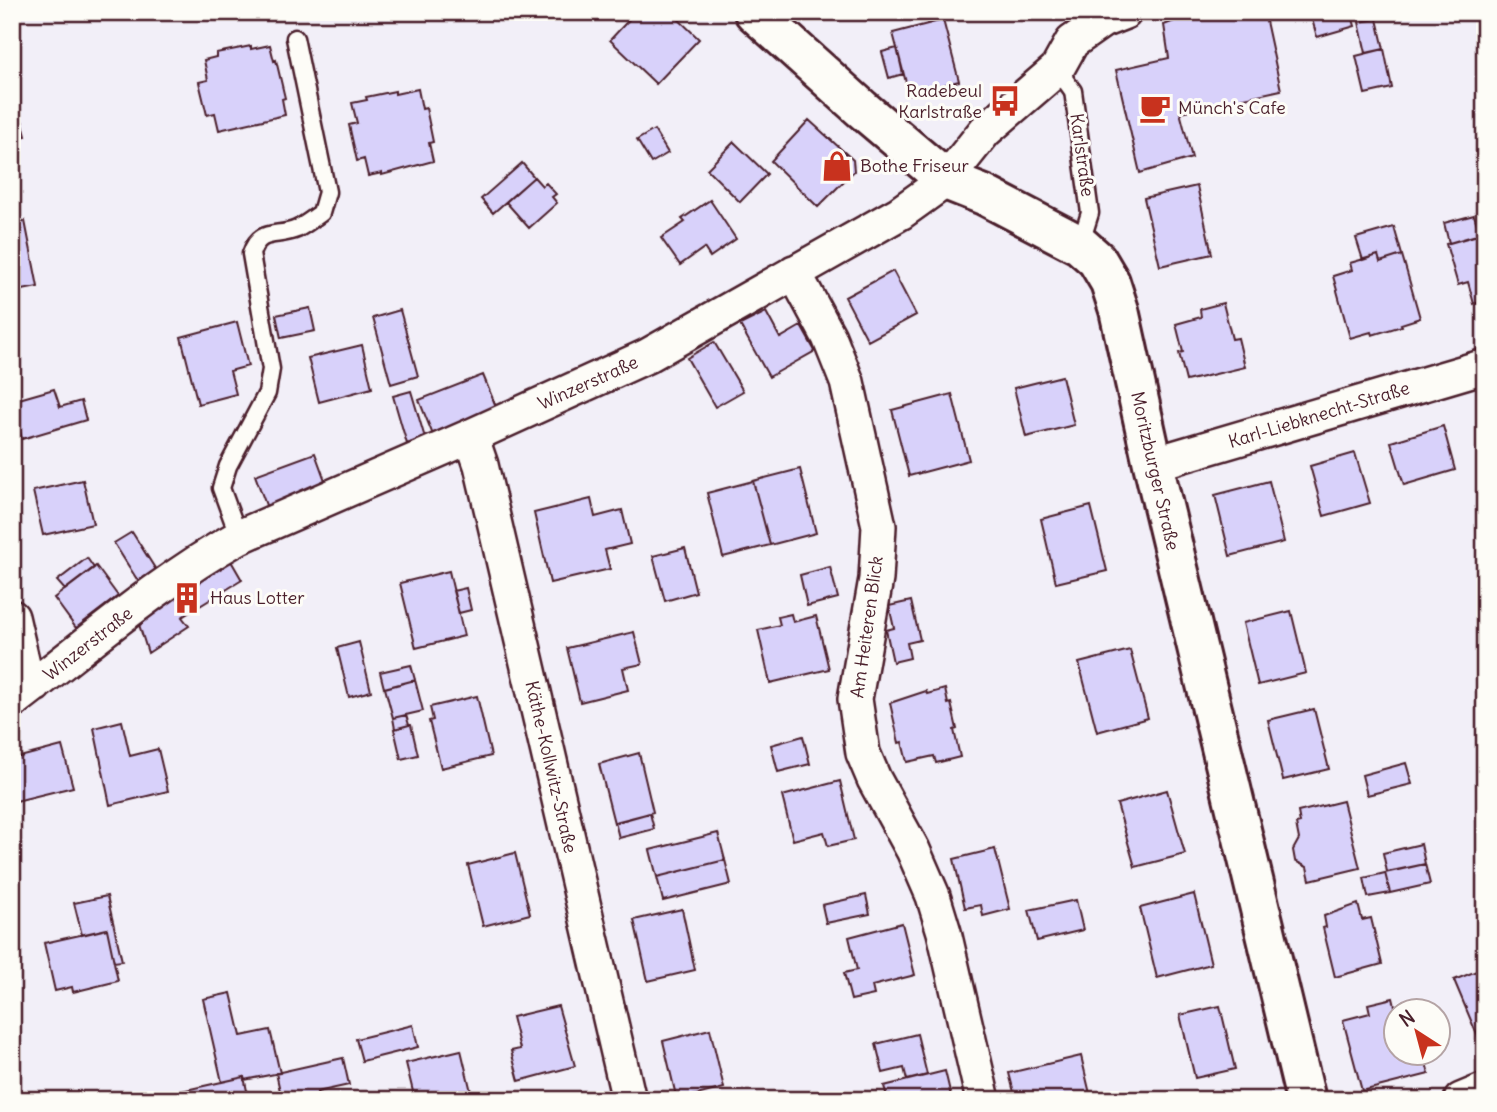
<svg xmlns="http://www.w3.org/2000/svg" width="1497" height="1112" viewBox="0 0 1497 1112" font-family="Delius,sans-serif">
<rect width="100%" height="100%" fill="#f2eff8"/>
<filter id="ink" filterUnits="userSpaceOnUse"><feTurbulence type="fractalNoise" baseFrequency=".0143" numOctaves="2"/><feDisplacementMap in="SourceGraphic" scale="14" xChannelSelector="R" yChannelSelector="G"/><feConvolveMatrix kernelMatrix="1 2 1 2 8 2 1 2 1" color-interpolation-filters="sRGB"/></filter>
<g filter="url(#ink)">
<path fill="#d8d1fa" stroke="#4a1f2b" stroke-width="2" d="M636,12H671L699,39L656,84L610,40Z
M1197,12H1264L1281,90L1180,112L1192,158L1140,173L1116,70L1169,58L1164,25Z
M1310,12H1351L1355,26L1317,37Z
M1377,19L1384,49L1366,53L1359,22Z
M943,20L959,81L909,94L893,33Z
M270,45L274,61L276,60L285,98L282,99L285,115L219,130L215,113L207,115L199,82L208,80L204,60L216,57V53L251,46V49Z
M897,48L903,74L889,78L882,52Z
M1384,49L1392,88L1365,94L1356,56Z
M12,81L26,136L12,139Z
M418,89L422,109L426,108L433,142L429,143L433,161L382,175V173L368,176L364,159L357,161L349,125L357,123L352,103L367,100L366,97L395,91V94Z
M809,120L853,160L854,171L818,207L771,161Z
M654,130L668,153L651,163L637,140Z
M734,142L767,174L740,202L707,169Z
M522,163L534,177L493,213L481,199Z
M534,177L542,186L546,183L556,194L552,197L557,203L529,228L506,202Z
M1197,186L1212,254L1160,266L1144,198Z
M710,200L736,239L710,257L704,248L680,265L661,238L685,222L682,219Z
M1474,215L1480,234L1449,243L1444,223Z
M25,221L38,287L12,292V223Z
M1394,227L1402,255L1380,262L1378,255L1363,260L1356,238Z
M1485,233V300L1474,304L1468,282L1458,285L1446,244Z
M1378,255L1380,262L1402,255L1420,318L1401,324L1402,326L1372,335L1371,332L1350,338L1333,276L1352,270L1350,263Z
M893,271L916,315L868,341L845,297Z
M1223,303L1232,339L1238,338L1245,367L1186,381L1179,353L1183,352L1176,324L1201,317L1200,309Z
M310,308L315,331L281,338L276,315Z
M400,310L418,376L391,384L373,318Z
M766,312L780,338L801,326L815,351L769,377L740,325Z
M237,322L248,366L230,371L236,394L198,404L181,337Z
M714,342L743,391L715,407L687,358Z
M362,345L372,388L319,402L308,358Z
M483,375L497,409L433,435L419,400Z
M1062,376L1074,425L1026,437L1014,388Z
M54,389L60,407L81,401L86,420L22,439L12,401Z
M411,391L425,438L407,444L393,396Z
M952,394L969,460L909,476L892,410Z
M1443,426L1455,470L1404,485L1391,442Z
M315,453L327,486L267,508L255,475Z
M1355,453L1370,503L1324,516L1310,466Z
M800,469L816,533L770,545L753,481Z
M83,480L93,524L43,535L33,491Z
M753,481L770,545L723,557L707,493Z
M1269,481L1284,542L1230,556L1215,495Z
M591,499L595,517L622,510L630,544L605,550L610,569L550,583L534,513Z
M1091,506L1107,571L1056,583L1041,519Z
M132,532L156,570L138,581L114,543Z
M685,548L696,592L665,601L653,556Z
M227,554L242,580L182,617L189,626L148,653L136,615Z
M87,558L94,568L65,590L57,581Z
M96,566L118,596L76,628L54,598Z
M830,567L838,598L807,606L800,575Z
M449,571L464,636L416,648L400,583Z
M466,588L471,610L459,613L453,591Z
M911,601L920,640L907,643L910,658L893,662L886,630L894,628L889,606Z
M1291,611L1306,673L1258,685L1243,623Z
M791,614L793,622L816,616L829,669L770,683L758,630L780,625L778,617Z
M634,632L642,664L623,668L628,690L580,702L567,648Z
M359,642L371,691L349,697L337,648Z
M1130,650L1148,718L1097,732L1079,663Z
M411,665L415,680L384,688L380,672Z
M415,680L423,711L393,718L385,688Z
M945,689L948,704L951,703L957,729L954,730L960,757L936,763L934,756L907,762L902,742L899,743L890,703L926,691L927,694Z
M477,696L491,756L441,768L429,721L433,720L430,707Z
M1314,709L1329,769L1283,780L1268,720Z
M406,715L409,725L395,729L393,718Z
M122,721L130,756L158,749L168,791L110,805L94,728Z
M409,725H411L418,755L401,759L394,729Z
M803,736L810,764L778,772L771,745Z
M62,746L73,787L12,802V759Z
M639,753L653,812L614,823L599,764Z
M1406,763L1412,784L1367,795L1362,775Z
M840,781L854,840L828,846L824,832L793,840L782,796Z
M1167,790L1185,854L1135,867L1117,804Z
M1343,801L1360,868L1310,880L1307,867L1295,861L1293,850L1299,839L1296,824L1300,823L1298,812Z
M650,813L654,829L619,838L615,822Z
M718,833L725,860L657,877L650,850Z
M1421,844L1425,864L1387,872L1383,853Z
M995,849L1010,909L983,916L981,905L965,908L954,859Z
M515,853L530,914L483,926L468,865Z
M725,860L731,884L663,901L657,877Z
M1425,864L1430,884L1390,893L1385,873Z
M1385,873L1390,893L1368,897L1364,878Z
M1194,894L1211,964L1157,978L1140,908Z
M866,895L870,914L826,923L822,905Z
M107,896L122,961L114,962L107,929L82,935L74,903Z
M1076,900L1083,930L1037,941L1029,910Z
M1358,904L1362,920L1371,918L1382,964L1335,977L1323,928L1326,927L1324,916Z
M682,909L695,970L648,981L634,920Z
M902,923L915,975L872,986L874,995L851,1000L844,973L857,970L849,937Z
M107,929L118,981L73,992L72,987L55,991L44,943Z
M1479,970L1485,983L1483,1049L1454,980Z
M231,993L241,1036L270,1030L280,1073L244,1080V1077L222,1082L203,999Z
M1393,998L1395,1006L1409,1002L1412,1010H1396V1052H1423L1429,1074L1362,1091L1343,1020L1370,1013L1368,1004Z
M558,1006L575,1066L519,1081L511,1051L520,1049L512,1017Z
M1220,1006L1235,1069L1195,1078L1180,1015Z
M413,1025L418,1047L362,1061L356,1039Z
M710,1029L724,1088L677,1100L663,1041Z
M917,1034L927,1075L907,1080L904,1068L883,1073L876,1044Z
M461,1050L473,1100H415L406,1063Z
M1081,1056L1091,1098L1016,1100L1009,1073Z
M343,1058L349,1085L317,1092L319,1100H282L276,1073Z
M945,1071L952,1100H888L884,1086Z
M244,1077L249,1100H179L177,1092Z"/>
<g fill="none" stroke-linecap="round" stroke-linejoin="round">
<defs>
<path id="lane" d="M1057,69L1073,91L1090,213L1080,245
M239,537L221,488L228,466L267,393L271,369L251,254C260,227 276,238 297,229C305,225 314,218 321,213L327,192L295,38"/>
<path id="street" d="M794,272L829,337L847,382L879,526L876,579L855,699L863,753L874,779L913,850L933,896L944,932L983,1100
M471,436L481,465L629,1100
M1153,464L1485,366
M12,617L24,669L35,685
M12,702C86,646 158,582 239,537L471,436L647,356L900,213L946,180L985,131L1057,69L1072,42L1102,21L1125,12
M1461,1100L1485,1090"/>
<path id="secondary" d="M754,12L862,109L946,180L984,195L1080,245L1097,260L1110,282L1119,310L1153,464L1306,1100"/>
</defs>
<use href="#lane" stroke="#4a1f2b" stroke-width="21"/>
<use href="#street" stroke="#4a1f2b" stroke-width="38"/>
<use href="#secondary" stroke="#4a1f2b" stroke-width="44"/>
<use href="#lane" stroke="#fdfcf7" stroke-width="16"/>
<use href="#street" stroke="#fdfcf7" stroke-width="33"/>
<use href="#secondary" stroke="#fdfcf7" stroke-width="38"/>
</g>
</g>
<defs>
<symbol id="bus-bare" viewBox="-9 -9 18 18"><path d="M-5-6H5V4H4V6H2V4H-2V6H-4V4H-5ZM-3.5-4V0h7V-4ZM-3.5 1.2v1.5H-2V1.2ZM2 1.2v1.5H3.5V1.2Z" fill="#c8321e" stroke="#fdfcf7" stroke-width="2.5" paint-order="stroke"/></symbol>
<symbol id="cafe-bare" viewBox="-9 -9 18 18"><path d="M-5.5-4.5H6V0H3Q3 3.5 0 3.5H-2.5Q-5.5 3.5-5.5 0ZM3-3.2v2h1.7v-2ZM-6 4.5H4V6H-6Z" fill="#c8321e" stroke="#fdfcf7" stroke-width="2.5" paint-order="stroke"/></symbol>
<symbol id="shop-bare" viewBox="-9 -9 18 18"><path d="M-5-2.5h2.3a2.7 3.5 0 0 1 5.4 0H5L5.5 6h-11ZM-1.5-2.5h3a1.5 2.3 0 0 0-3 0Z" fill="#c8321e" stroke="#fdfcf7" stroke-width="2.5" paint-order="stroke"/></symbol>
<symbol id="building-bare" viewBox="-9 -9 18 18"><path d="M-4-6H4V6H1V3H-1V6H-4ZM-2.5-4.3h1.7v1.8h-1.7ZM.8-4.3h1.7v1.8H.8ZM-2.5-1h1.7V.8h-1.7ZM.8-1h1.7V.8H.8Z" fill="#c8321e" stroke="#fdfcf7" stroke-width="2.5" paint-order="stroke"/></symbol>
</defs>
<g fill-rule="evenodd">
<use href="#bus-bare" x="983" y="79" width="44" height="44"/>
<use href="#cafe-bare" x="1133" y="86" width="44" height="44"/>
<use href="#shop-bare" x="815" y="144" width="44" height="44"/>
<use href="#building-bare" x="165" y="576" width="44" height="44"/>
</g>
<g text-anchor="middle" stroke-width="6" stroke-linejoin="round" paint-order="stroke">
<g font-size="18" fill="#4a1f2b" stroke="#fdfcf7" text-anchor="start">
<text x="982" y="97" text-anchor="end">Radebeul<tspan x="982" dy="21">Karlstraße</tspan></text>
<text x="1178" y="114">Münch's Cafe</text>
<text x="860" y="172">Bothe Friseur</text>
<text x="210" y="604">Haus Lotter</text>
</g>
<g font-size="18" fill="#4a1f2b" stroke="#fdfcf7">
<text transform="translate(1082 155) rotate(82)" y="6">Karlstraße</text>
<text transform="translate(588 383) rotate(-24)" y="6">Winzerstraße</text>
<text transform="translate(1319 415) rotate(-17)" y="6">Karl-Liebknecht-Straße</text>
<text transform="translate(1155 471) rotate(77)" y="6">Moritzburger Straße</text>
<text transform="translate(867 627) rotate(-82)" y="6">Am Heiteren Blick</text>
<text transform="translate(88 644) rotate(-38)" y="6">Winzerstraße</text>
<text transform="translate(551 767) rotate(77)" y="6">Käthe-Kollwitz-Straße</text>
</g>
</g>
<rect width="1497" height="1112" fill="none" stroke="#fdfcf7" stroke-width="42"/>
<rect x="21" y="21" width="1455" height="1070" fill="none" stroke="#4a1f2b" stroke-width="2.5" filter="url(#ink)"/>
<g transform="translate(1417 1032) rotate(324)"><circle r="33" fill="#fdfcf7" stroke="#b5a4a5" stroke-width="2"/>
<path d="M0-5L12 26L0 18L-12 26Z" fill="#c8321e"/>
<text y="-10" font-size="19" font-weight="bold" text-anchor="middle" fill="#4a1f2b">N</text>
</g>
</svg>
